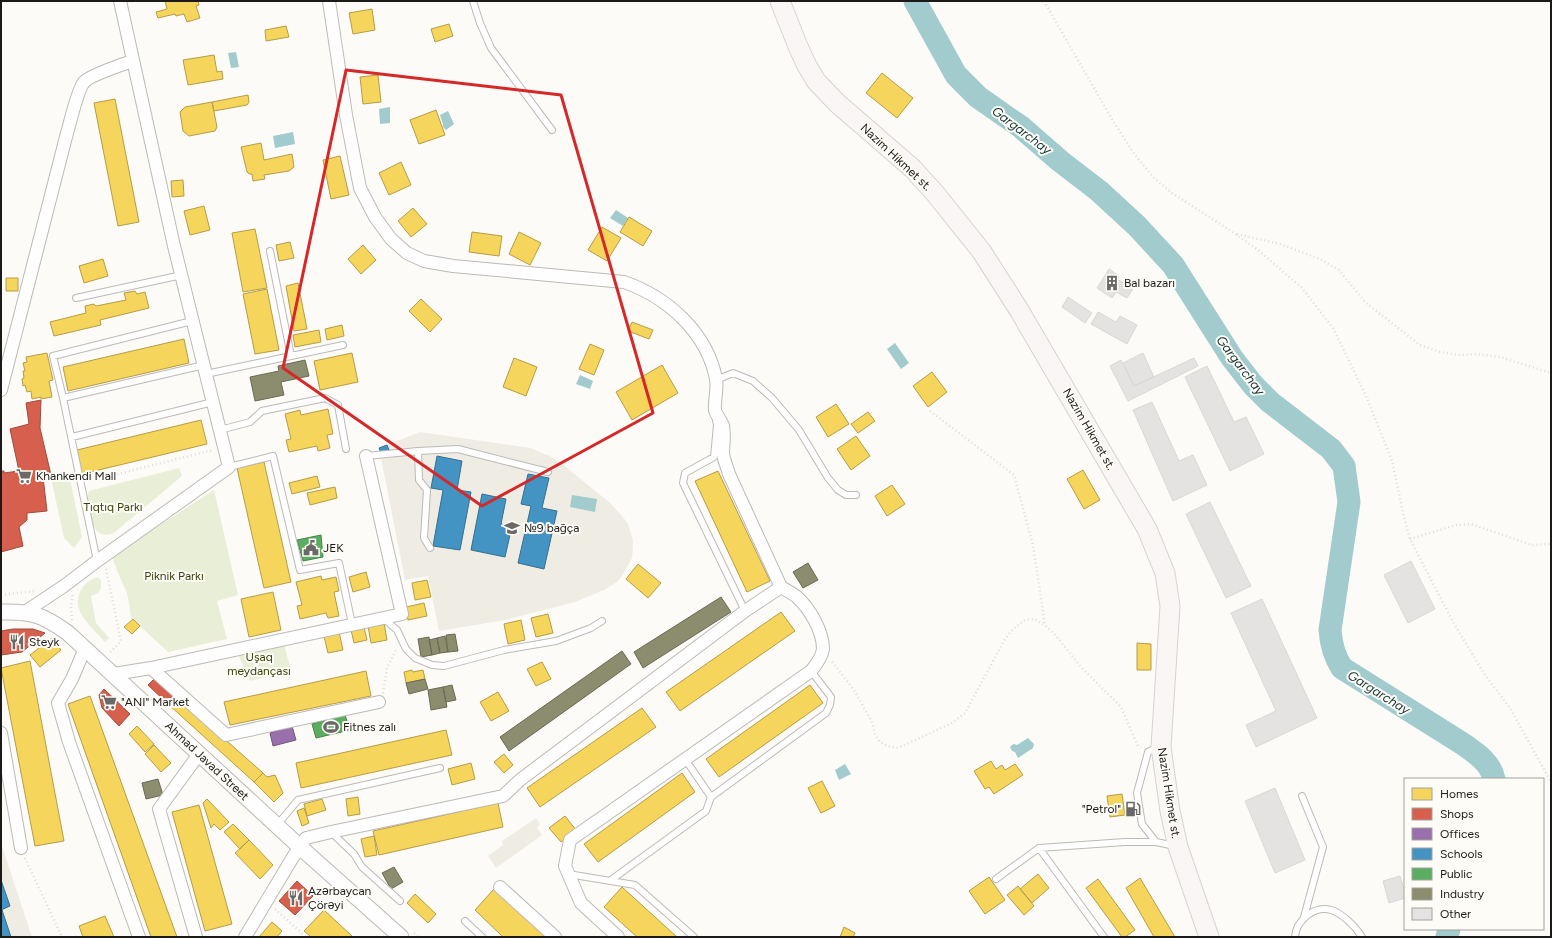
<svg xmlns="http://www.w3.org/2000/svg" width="1552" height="938" viewBox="0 0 1552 938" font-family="Figtree,sans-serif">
<rect width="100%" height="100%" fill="#fcfbf7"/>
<path fill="#efece4" d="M420,432L530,448L550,456L567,468L609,502L623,517L628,524L633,540V548L632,558L622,576L617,582L604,590L575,602L505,620L439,631L428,576L405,580L379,448Z
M536,818L540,824L537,828L542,835L496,868L488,856L503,845L502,841Z
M1,843L32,937H1Z"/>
<path fill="#e9eed7" d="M179,468L182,476L115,532C110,535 103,536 98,532C92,528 85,497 89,491Z
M69,474L82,537L74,548L64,538L51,478Z
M214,490L238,595L217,601L227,639L168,652L131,618C130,609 129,601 127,593C122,581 116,570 113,558L123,549Z
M98,577L101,580V588L98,593L91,596L96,623L109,638L105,642C93,628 69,611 81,590C84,584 91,579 98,577Z
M284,644L291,671L250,681L238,654Z"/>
<path fill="#a1cbcc" d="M236,52L239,67L231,68L228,53Z
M390,107V123L380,124L379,109Z
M448,111L454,124L446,130L443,127V124L440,115Z
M293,132L295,144L275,148L273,136Z
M616,210L628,218L623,226L610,218Z
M895,343L909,363L901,369L887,349Z
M580,375L593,381L590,389L576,384Z
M572,495L597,499L595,512L570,507Z
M1028,738L1034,744L1033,748L1018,758L1015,752L1012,751L1010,747L1012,745L1014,744L1017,745Z
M845,764L851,774L839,780L835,770Z"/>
<path fill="#f6d55c" stroke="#b49d48" d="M165,1H198L199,5L196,6L200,18L187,22L184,14L176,16L175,14L158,18L156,12L167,9Z
M372,9L375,30L353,34L349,13Z
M449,24L453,36L435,42L431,29Z
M286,26L289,37L266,41L265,30Z
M214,55L217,72L222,71L223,79L188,85L183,60Z
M882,73L913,98L897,118L866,93Z
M378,75L381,102L363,104L360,77Z
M248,95L249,102L247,105L214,111L212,102Z
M115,99L139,222L118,226L94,103Z
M212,102L217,127L215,131L189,136L183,131L180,112L185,107Z
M436,110L445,135L419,144L410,120Z
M261,143L264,160L292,154L294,167L289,171L264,175L265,179L253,181L252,174H249L247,172L241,147Z
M340,156L349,195L331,199L323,160Z
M401,162L411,185L389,195L379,173Z
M183,180L184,196L172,197L171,181Z
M204,206L210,230L190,235L184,211Z
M413,208L427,224L411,237L398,221Z
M629,217L652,231L643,246L620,232Z
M602,227L621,238L607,261L588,250Z
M255,229L267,288L243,292L232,233Z
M472,232L502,236L499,256L469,252Z
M519,232L541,243L530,265L509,254Z
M290,242L294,258L279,261L276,245Z
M363,245L376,260L361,274L348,259Z
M103,259L108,276L84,283L79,266Z
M6,278H18V291H6Z
M298,283L307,329L294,331L286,286Z
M267,289L279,350L255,354L243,294Z
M135,291L137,294L145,292L149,308L100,320L101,325L54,336L50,322L86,313L85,306L94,304L96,306L126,300L124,293Z
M421,299L442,319L430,332L409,311Z
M632,322L653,330L649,339L628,331Z
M342,325L344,336L327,340L325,329Z
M319,330L321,342L295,347L293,335Z
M184,339L189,363L68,391L63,367Z
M590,344L604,350L594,375L579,369Z
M47,353L53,380L49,381L52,397L41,399V397L32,399L31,391L27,392L25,385L23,386L22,379L24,378L23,371H25L23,363L27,362L26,357Z
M352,353L358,382L320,390L314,361Z
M514,358L537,367L526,396L503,387Z
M662,365L678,393L632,420L616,392Z
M932,372L947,392L928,407L913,386Z
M836,404L849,424L828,437L816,417Z
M328,409L333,434L327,435L330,448L318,451L317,446L289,452L286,440L291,439L285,414L300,410L301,415Z
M868,412L875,421L858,433L851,424Z
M201,420L207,444L82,474L77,450Z
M856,436L870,456L851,470L837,449Z
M264,462L291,582L264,588L237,468Z
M1083,470L1100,500L1084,509L1067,479Z
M718,471L770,581L747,592L695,481Z
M317,476L320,487L292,494L289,483Z
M892,485L905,504L887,516L875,496Z
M335,487L337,498L310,505L307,493Z
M638,564L661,583L648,598L626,579Z
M366,572L370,587L353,592L349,577Z
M321,576L322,580L336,577L339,591L334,592L339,616L328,618L326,613L300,619L297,606L302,605L296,582Z
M427,580L431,597L415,600L412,583Z
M273,592L281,630L249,637L241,599Z
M424,603L427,616L408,620L406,607Z
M781,612L795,631L680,711L666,692Z
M548,614L553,633L536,637L531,618Z
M133,619L140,626L132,634L124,627Z
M521,620L525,640L508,644L504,624Z
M384,623L387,640L371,643L368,626Z
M364,627L367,640L354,643L351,630Z
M339,632L343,650L328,653L324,636Z
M52,638L61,650L40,667L30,655Z
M1137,643L1151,644V670H1137Z
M30,661L64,841L35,846L1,668Z
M542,662L551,679L536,686L527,669Z
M412,670L413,672L423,670L425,679L406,683L404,672Z
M366,671L371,696L230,725L224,702Z
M810,685L823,703L719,777L706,759Z
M498,692L509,711L491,721L480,702Z
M90,696L177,937H151L68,704Z
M176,696L263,773L254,782L168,704Z
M642,708L656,727L540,807L527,788Z
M137,726L154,744L145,752L129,734Z
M446,730L452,755L301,788L296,763Z
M154,745L171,763L161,772L145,754Z
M504,754L513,765L504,773L494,762Z
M991,761L996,769L1002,765L1005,770L1015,764L1023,775L994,794L989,787L985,789L974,771Z
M471,763L475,779L452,785L448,769Z
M263,773L267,777L275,775L283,793L274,802L254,782Z
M682,773L695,792L598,862L584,844Z
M822,781L835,806L821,813L808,788Z
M1122,794L1125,815L1110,817L1107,796Z
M358,797L360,814L348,816L346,799Z
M207,799L229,822L220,830L214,824L211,828L203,803Z
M322,799L326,810L307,816L304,804Z
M498,803L503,827L379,855L373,831Z
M199,805L232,924L205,931L172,812Z
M304,808L309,823L302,826L297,811Z
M565,816L576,830L561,842L549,828Z
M233,824L249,840L240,849L224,832Z
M374,836L377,855L365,857L361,839Z
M249,840L273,865L260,879L235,853Z
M1038,874L1049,888L1032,903L1020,889Z
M989,877L1005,900L985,914L969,891Z
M1140,878L1175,937H1154L1126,888Z
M1098,879L1135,930L1125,937H1122L1086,888Z
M1018,886L1034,906L1024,915L1007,895Z
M622,887L677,937H637L604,907Z
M494,889L546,937H503L475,910Z
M415,894L436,914L428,923L407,903Z
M324,910L353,937H311L304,931Z
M105,916L114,937H83L79,926Z
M272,922L282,931L277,937H259Z
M844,927L855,933L853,937H840Z"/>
<path fill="#d6604d" stroke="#9e4b3d" d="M41,400L40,428L51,475L43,477L47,511L27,513V520L19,527L23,546L1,552V471H4V473L19,471L10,429L29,424L26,403Z
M13,629H33L45,633L22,652L1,655V631Z
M156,677L176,696L168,704L148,685Z
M104,689L130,714L119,726L102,708L99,695Z
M297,881L313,896L295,915L279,901Z"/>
<path fill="#9970ab" stroke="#73567f" d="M292,726L296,740L273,746L270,733Z"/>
<path fill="#4393c3" stroke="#376f90" d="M387,445L389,450L381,453L379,448Z
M437,456L462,461L457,490L471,492L460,550L433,546L443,490L431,488Z
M528,474L549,478L542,508L557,511L544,569L518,563L531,506L521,504Z
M482,494L506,499L501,524L512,526L505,557L471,550Z
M1,880L10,906L1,910Z
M2,910L11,937H1Z"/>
<path fill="#5aae61" stroke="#47824b" d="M321,535L323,557L303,561L297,540Z
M345,715L350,730L316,738L312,724Z"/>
<path fill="#8c8c6e" stroke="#6a6a54" d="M305,360L309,376L281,382L284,395L255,401L250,377L279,371L278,366Z
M808,563L818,580L803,588L793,572Z
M721,597L731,612L643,668L634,652Z
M455,634L458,651L448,652L446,635Z
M445,636L448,652L440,653L437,638Z
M429,637L432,655L421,657L418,639Z
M437,638L440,653L432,655L429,640Z
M622,651L631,664L509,751L500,737Z
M425,679L428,689L409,694L406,683Z
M452,685L456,700L446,702L443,687Z
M443,687L447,707L431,710L428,690Z
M158,779L163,795L146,799L142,783Z
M394,867L403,882L391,889L382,873Z"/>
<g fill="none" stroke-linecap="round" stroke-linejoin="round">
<path stroke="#a1cbcc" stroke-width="23" d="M915,1L956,75L978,97L1021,127L1060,161L1099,191L1137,226L1173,265L1232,358L1253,385L1270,402L1331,449L1344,466L1349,502L1330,630C1331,644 1334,656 1342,668L1463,744C1476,753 1491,763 1494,779
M1447,937L1449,929"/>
</g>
<path fill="#e4e3e1" stroke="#d9d8d6" d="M1109,269L1119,276L1117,279L1133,289L1127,298L1116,292L1112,298L1097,288Z
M1068,297L1092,313L1085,323L1062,307Z
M1098,312L1116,322L1120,316L1137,325L1127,344L1091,324Z
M1143,353L1154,377L1134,386L1123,363Z
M1194,358L1198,366L1128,401L1110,366L1121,360L1134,386Z
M1207,366L1234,422L1246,417L1264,454L1230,471L1185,377Z
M1152,402L1179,461L1193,455L1207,485L1173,501L1133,410Z
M1210,502L1251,586L1226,598L1186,514Z
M1411,561L1435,609L1408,623L1384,575Z
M1262,599L1317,718L1256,747L1246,725L1276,711L1231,613Z
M1275,788L1305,860L1275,873L1245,801Z
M1400,876L1405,893V898L1389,903L1383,881Z"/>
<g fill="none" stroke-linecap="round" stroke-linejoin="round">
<defs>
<path id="service" d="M473,1L480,23L491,48L552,130
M270,251L291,356
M76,298L182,275
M206,374L343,345
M716,380L733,373L753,381L772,398L799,430L828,478L838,490L846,495H856
M63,398L53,356L192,321
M716,420L717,425L714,457L685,473L683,483L745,611
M220,430L250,422L262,411L325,398L338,405L346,449
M72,437L213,402
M418,451L419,480L427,490L424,538L430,548
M366,456L418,451L458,449L548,472
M229,467L273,456L300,570L339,563L352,624
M97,561L63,398L204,365
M383,618L397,630L406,649L415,658L432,665L444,666L504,650L556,641L591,628L602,621
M685,759L711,797
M1302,796L1323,847L1304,917
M277,825L298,800L440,768
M331,832L354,854L362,867L400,901
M1156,842L1142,824L1137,793L1148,752L1159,747
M1039,848L1104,937
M568,874L635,885L694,937
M996,879L1039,848L1125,842H1156L1175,846
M611,880L706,811L711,797L826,713L830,705L831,697L811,671
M465,921L482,937
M1295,937C1296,921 1314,905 1331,910C1342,913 1356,927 1362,937"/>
<path id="minor" d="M329,1L346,115L360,188L375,217L391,239L407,253L424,261L453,266L624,282C667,297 707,332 716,379C718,389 714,400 715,410C716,415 721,420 723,426C725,435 723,445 723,454C724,460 727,467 729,474L781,587
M1,390L67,133C71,120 77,91 84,82C91,75 123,64 133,61
M25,612L64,586L97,561L229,467L174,246L120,1
M83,653L72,679L58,703L69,742L139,937
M151,668L226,735L379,702
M114,674L151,668L402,614L366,456
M1,733L21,848
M500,887L555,937
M196,937L159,809L199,754
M245,937L293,857L306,838L331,832L503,796L520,780L745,611L781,587C786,590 792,593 797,597C810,609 823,631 823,649C822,657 816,665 811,671L570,840L565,866L581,903L618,937"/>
<path id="tertiary" d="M1,612C32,611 43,615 68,633L300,847L401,937"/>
<path id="primary" d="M780,1L797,44L806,64L816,81L837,103L912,168L934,192L982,252L1019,310L1147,529L1165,573L1170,606L1161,747L1170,811L1178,847L1209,937"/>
</defs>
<use href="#service" stroke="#bbbab7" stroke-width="8"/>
<use href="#minor" stroke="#bbbab7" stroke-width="14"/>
<use href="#tertiary" stroke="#bbbab7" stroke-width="17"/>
<use href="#primary" stroke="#d5d4d2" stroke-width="21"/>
<path stroke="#ddd" stroke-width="2.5" stroke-dasharray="1 3" stroke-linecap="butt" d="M1044,1L1113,121L1135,155L1154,178L1172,193L1234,233L1258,250L1302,288L1333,328L1367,398L1392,461L1405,521L1410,539L1453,622L1485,675L1510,708L1551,782
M1237,234L1280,244L1320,259L1339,270L1365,302L1420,345L1440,352L1460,355L1476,354L1500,357L1551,373
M930,411L1014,475L1033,545L1045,625
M90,481L213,450
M1410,539L1456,525L1471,524L1532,545L1551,544
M106,569L121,641L109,654
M1,595L34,591
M72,620L71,607L73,594
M832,662L854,690L872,722L875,734L880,742L887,746L898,748L952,723L965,713L1005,639L1013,629L1025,620L1034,619L1045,625L1057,637L1081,667L1121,707L1138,746L1141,747
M383,693L387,668L396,650
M25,858L62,937
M275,909L306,937
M414,933L418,937"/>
<use href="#service" stroke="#fffefe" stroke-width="6"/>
<use href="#minor" stroke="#fffefe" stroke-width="12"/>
<use href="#tertiary" stroke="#fffefe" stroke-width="15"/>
<use href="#primary" stroke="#f9f6f5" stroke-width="19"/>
</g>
<path fill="none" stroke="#d62828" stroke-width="3" stroke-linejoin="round" d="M346,70L561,95L653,413L482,506L283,368Z"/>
<defs>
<symbol id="building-bare" viewBox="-9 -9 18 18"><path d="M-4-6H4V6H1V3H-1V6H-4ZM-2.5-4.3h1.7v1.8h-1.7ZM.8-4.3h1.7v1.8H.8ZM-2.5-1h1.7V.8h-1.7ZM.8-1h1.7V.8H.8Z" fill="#6a6967" stroke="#fdfcf6" stroke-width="2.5" paint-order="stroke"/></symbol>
<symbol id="supermarket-bare" viewBox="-9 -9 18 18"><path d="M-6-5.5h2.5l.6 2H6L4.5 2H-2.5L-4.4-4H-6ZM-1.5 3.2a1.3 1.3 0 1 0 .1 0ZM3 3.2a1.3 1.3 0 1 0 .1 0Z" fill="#6a6967" stroke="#fdfcf6" stroke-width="2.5" paint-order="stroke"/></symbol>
<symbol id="school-bare" viewBox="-9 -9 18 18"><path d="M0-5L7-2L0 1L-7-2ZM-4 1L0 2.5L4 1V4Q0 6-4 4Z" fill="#6a6967" stroke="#fdfcf6" stroke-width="2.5" paint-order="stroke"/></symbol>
<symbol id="civic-bare" viewBox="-9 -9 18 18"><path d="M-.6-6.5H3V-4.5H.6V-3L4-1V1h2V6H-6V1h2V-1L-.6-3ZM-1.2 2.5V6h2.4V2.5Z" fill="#6a6967" stroke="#fdfcf6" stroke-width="2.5" paint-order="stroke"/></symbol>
<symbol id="restaurant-bare" viewBox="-9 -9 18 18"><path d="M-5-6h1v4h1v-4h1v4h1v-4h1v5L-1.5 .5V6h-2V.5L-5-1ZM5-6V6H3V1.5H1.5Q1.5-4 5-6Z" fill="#6a6967" stroke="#fdfcf6" stroke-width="2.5" paint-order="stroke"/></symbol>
<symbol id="stadium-bare" viewBox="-9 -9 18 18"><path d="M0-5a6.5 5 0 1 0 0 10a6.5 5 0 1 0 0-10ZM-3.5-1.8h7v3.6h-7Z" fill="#6a6967" stroke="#fdfcf6" stroke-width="2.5" paint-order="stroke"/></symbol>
<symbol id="fuel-bare" viewBox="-9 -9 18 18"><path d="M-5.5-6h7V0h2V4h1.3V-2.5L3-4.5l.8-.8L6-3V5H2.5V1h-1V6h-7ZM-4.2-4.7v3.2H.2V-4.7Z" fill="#6a6967" stroke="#fdfcf6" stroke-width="2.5" paint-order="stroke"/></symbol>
</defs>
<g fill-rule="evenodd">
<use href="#building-bare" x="1101" y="272" width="22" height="22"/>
<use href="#supermarket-bare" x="13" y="465" width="22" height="22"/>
<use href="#school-bare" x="501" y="517" width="22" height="22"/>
<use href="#civic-bare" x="300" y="537" width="22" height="22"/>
<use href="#restaurant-bare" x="6" y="631" width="22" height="22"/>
<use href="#supermarket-bare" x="98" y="691" width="22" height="22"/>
<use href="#stadium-bare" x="320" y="716" width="22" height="22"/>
<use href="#fuel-bare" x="1122" y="798" width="22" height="22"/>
<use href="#restaurant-bare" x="285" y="887" width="22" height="22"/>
</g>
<g text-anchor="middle" stroke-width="4" stroke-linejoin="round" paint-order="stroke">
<g font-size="12" fill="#1b1a19" stroke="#fdfcf6">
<text transform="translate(896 157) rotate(43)" y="4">Nazim Hikmet st.</text>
<text transform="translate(1089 429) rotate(60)" y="4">Nazim Hikmet st.</text>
<text transform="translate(207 761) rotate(43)" y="4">Ahmad Javad Street</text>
<text transform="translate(1169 793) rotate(81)" y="4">Nazim Hikmet st.</text>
</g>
<g font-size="12" fill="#1b1a19" stroke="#fdfcf6" text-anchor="start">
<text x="1124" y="287">Bal bazarı</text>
<text x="36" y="480">Khankendi Mall</text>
<text x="524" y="532">№9 bağça</text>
<text x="323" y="552">JEK</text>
<text x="29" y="646">Steyk</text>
<text x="121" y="706">"ANI" Market</text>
<text x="343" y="731">Fitnes zalı</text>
<text x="1121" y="813" text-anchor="end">"Petrol"</text>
<text x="308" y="895">Azərbaycan<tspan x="308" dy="14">Çörəyi</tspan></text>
</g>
<g font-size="12" fill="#39420e" stroke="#fdfcf6">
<text x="113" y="511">Tıqtıq Parkı</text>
<text x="174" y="580">Piknik Parkı</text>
<text x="259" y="661">Uşaq<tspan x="259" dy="14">meydançası</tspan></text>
</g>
<g font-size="13" font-style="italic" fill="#153536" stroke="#fdfcf6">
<text transform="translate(1022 130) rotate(37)" y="5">Gargarchay</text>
<text transform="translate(1241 365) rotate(53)" y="5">Gargarchay</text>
<text transform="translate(1379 692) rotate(32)" y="5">Gargarchay</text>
</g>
</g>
<rect width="1552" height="938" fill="none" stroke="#1b1a19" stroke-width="4"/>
<rect x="1404" y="778" width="140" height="152" fill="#fdfcf6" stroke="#a3a29e"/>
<rect x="1412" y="788" width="20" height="12" fill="#f6d55c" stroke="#a3a29e"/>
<text x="1440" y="798" font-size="12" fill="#1b1a19">Homes</text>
<rect x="1412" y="808" width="20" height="12" fill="#d6604d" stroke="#a3a29e"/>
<text x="1440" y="818" font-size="12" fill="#1b1a19">Shops</text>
<rect x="1412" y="828" width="20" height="12" fill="#9970ab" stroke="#a3a29e"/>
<text x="1440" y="838" font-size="12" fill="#1b1a19">Offices</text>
<rect x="1412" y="848" width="20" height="12" fill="#4393c3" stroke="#a3a29e"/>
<text x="1440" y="858" font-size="12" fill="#1b1a19">Schools</text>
<rect x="1412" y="868" width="20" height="12" fill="#5aae61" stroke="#a3a29e"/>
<text x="1440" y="878" font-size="12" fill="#1b1a19">Public</text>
<rect x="1412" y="888" width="20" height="12" fill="#8c8c6e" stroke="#a3a29e"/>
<text x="1440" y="898" font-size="12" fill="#1b1a19">Industry</text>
<rect x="1412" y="908" width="20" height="12" fill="#e4e3e1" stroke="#a3a29e"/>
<text x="1440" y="918" font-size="12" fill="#1b1a19">Other</text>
</svg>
